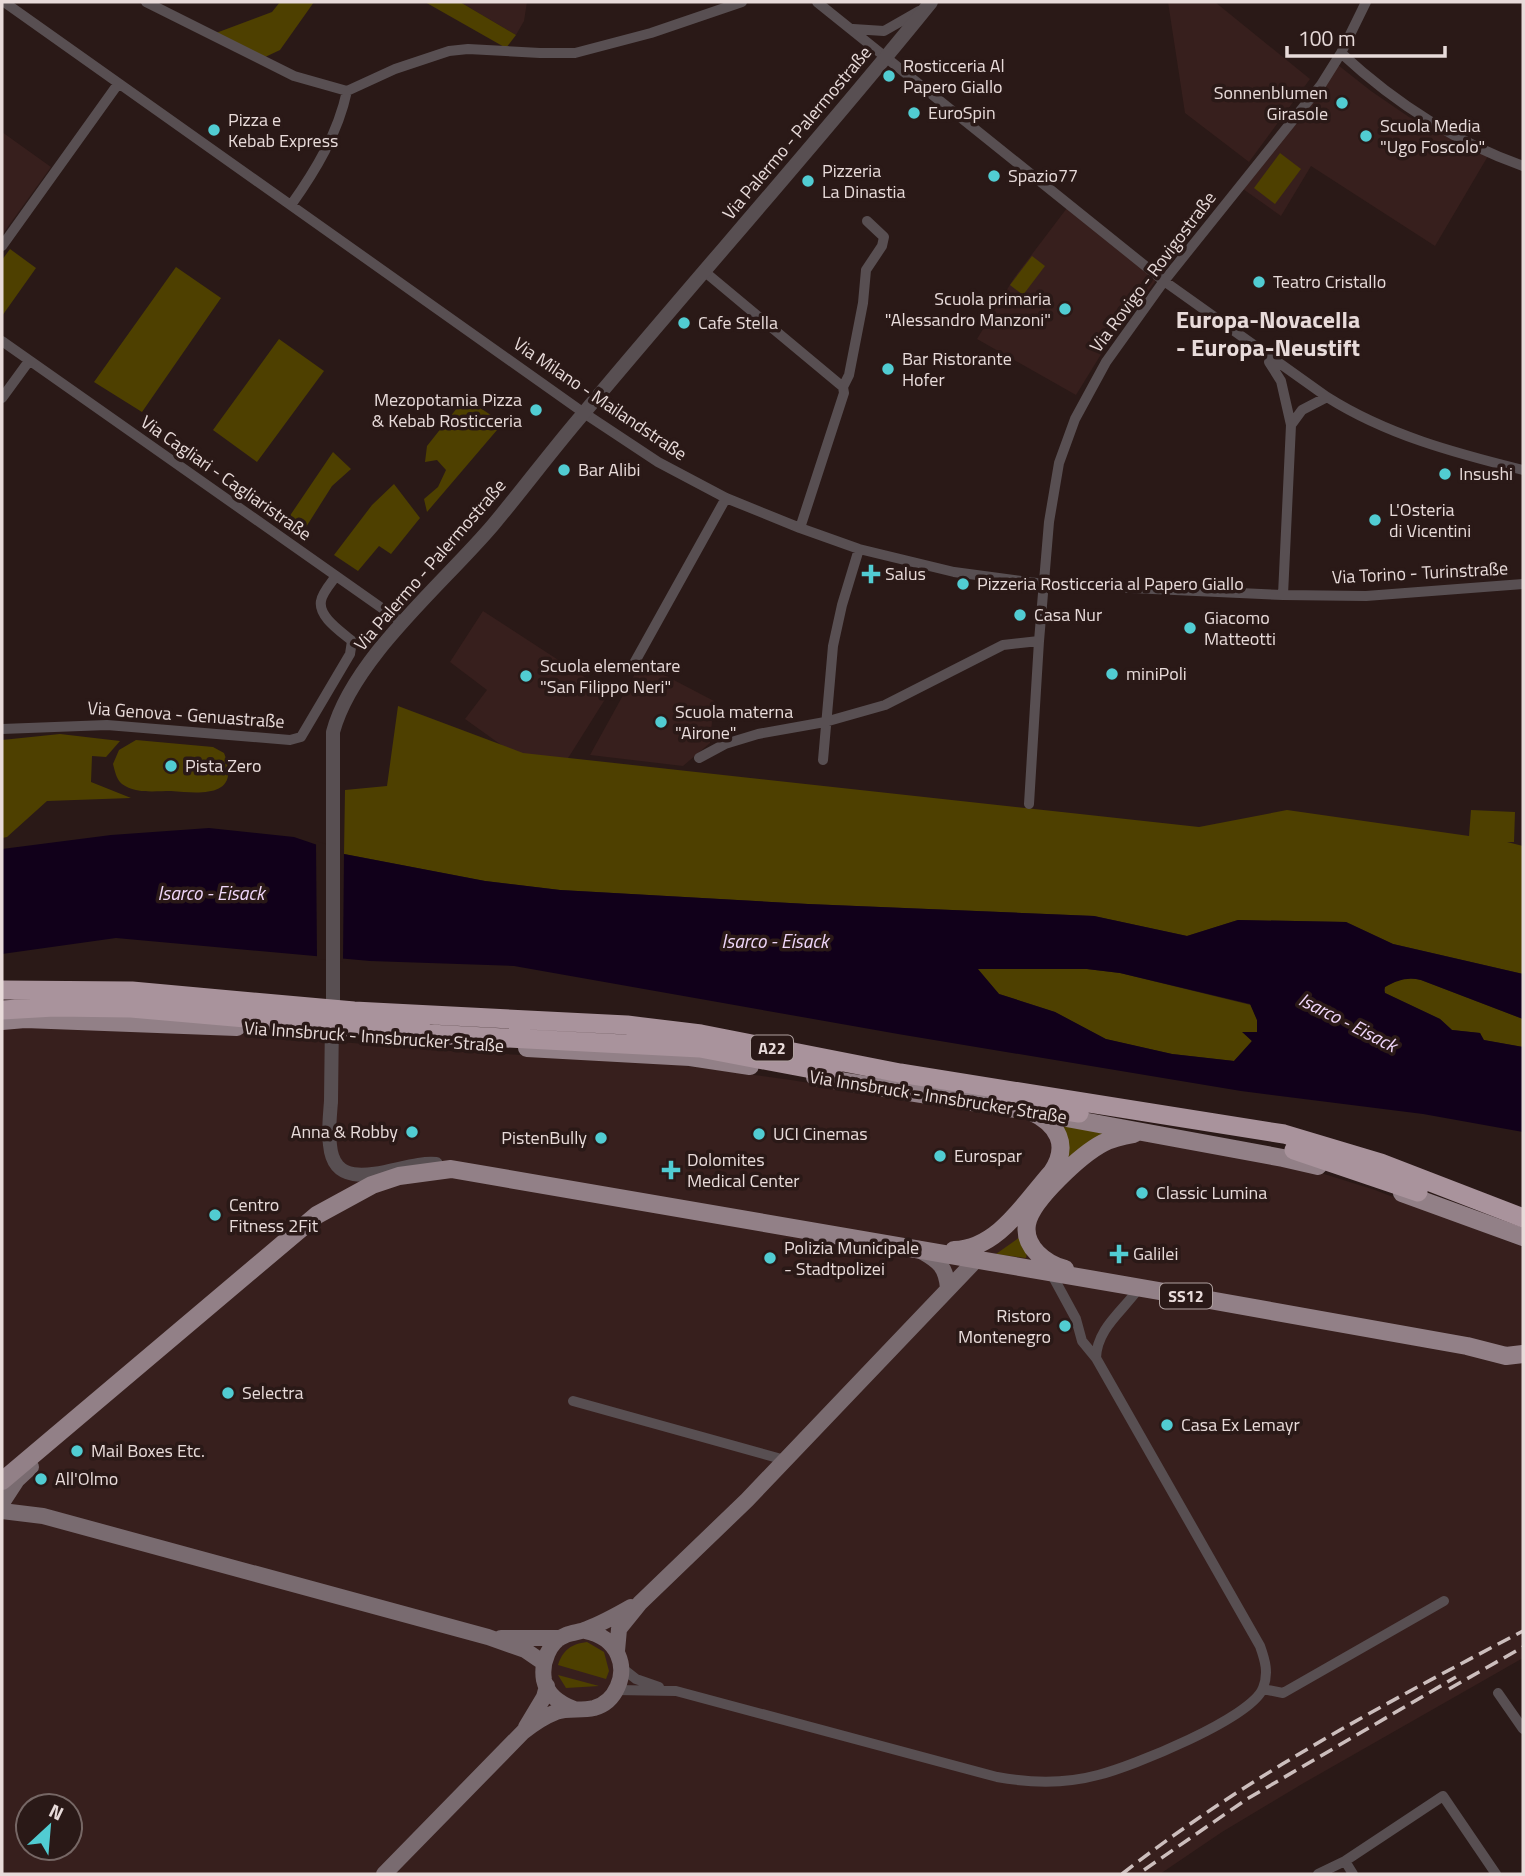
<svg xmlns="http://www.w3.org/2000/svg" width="1525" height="1876" viewBox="0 0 1525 1876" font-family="'Titillium Web',sans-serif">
<rect width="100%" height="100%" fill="#2a1917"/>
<path fill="#371f1d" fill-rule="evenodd" d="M460,2H527L524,21L516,35Z
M1168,2H1215L1310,79L1249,162L1185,113Z
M1338,65L1371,91L1409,117L1488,156L1435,246L1311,166L1281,216L1243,189Z
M2,132L51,167L2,235Z
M1067,208L1157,279L1100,356L1076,395L977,339L1014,278Z
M483,611L609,693L565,763L518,757L465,719L487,690L450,662Z
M647,666L714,701L710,743L683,766L590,755L637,670Z
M2,1026L216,1032L451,1051L665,1063L791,1080L1283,1161L1375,1190L1523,1247V1658L1302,1784L1222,1832L1160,1874H2ZM28,1806H70V1848H28Z"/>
<path fill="#4e4000" d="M280,2H314L280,50L263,58L216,33L272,12Z
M425,2H460L516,35L506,48Z
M1280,153L1301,169L1275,204L1254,188Z
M10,249L36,268L2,316V260Z
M1032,256L1045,266L1023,295L1010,285Z
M176,267L221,298L142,412L94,382Z
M279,339L324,371L257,462L213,430Z
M465,398L503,423L427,512L424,499L438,487L446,470L437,460L425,462L427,446Z
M333,452L351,469L332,486L301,535L285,523Z
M394,484L420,518L391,554L379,546L358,571L334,555L372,505Z
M398,706L523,753L1199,827L1287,810L1469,836L1471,810L1515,812L1514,842H1507L1523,846V974L1393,944L1346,922L1238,920L1187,936L1094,916L808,904L560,890L485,881L344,854L345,790L387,786Z
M60,734L120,741L106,757L92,756L91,782L131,798L47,801L7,837L2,838V740Z
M136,740L213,747L224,753C242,799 200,793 171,791C155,791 135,794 122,784C116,779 115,771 113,764L119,750Z
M977,969H1087L1120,973L1251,1005L1257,1020V1032H1243L1252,1041L1234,1061L1172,1054L1105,1039L1055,1012L999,994Z
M1409,977L1421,980L1523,1019V1047L1483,1040L1480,1033L1452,1030L1440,1019L1385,993V987L1396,981Z
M1056,1121L1124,1132L1067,1164C1070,1145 1069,1136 1056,1121Z
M1020,1237L1027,1252L1026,1258L996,1254Z
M587,1642L604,1652L609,1671L606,1679L558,1665C563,1650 571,1644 587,1642Z
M558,1675L599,1686L566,1688Z"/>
<path fill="#11001a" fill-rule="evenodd" d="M209,828L294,837L344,854L485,881L560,890L808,904L1094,916L1187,936L1238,920L1346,922L1393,944L1523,974V1019L1421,980C1407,977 1398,980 1385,987L1384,990L1385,993L1440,1019L1452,1030L1480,1033L1484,1040L1523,1047V1132L1423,1114L1241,1091L898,1034L514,966L370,961L116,938L2,954V849L111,835ZM978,969H1087L1120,973L1250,1004L1257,1020V1032H1242L1252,1041L1234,1061L1172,1054L1106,1039L1055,1012L999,994Z"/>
<path fill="#2a1917" d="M316,841L344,850L343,962L317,959Z"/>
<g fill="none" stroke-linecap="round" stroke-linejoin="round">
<path stroke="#584f52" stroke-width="10" d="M4,2L584,413L658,462L726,498L800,528L859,549L954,572L1044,584L1283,595L1366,596L1523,584
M146,2L294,76L347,91L395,69L449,51L468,49L540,53H575L651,33L742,2
M817,2L1164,281L1327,397C1387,435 1455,453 1523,470
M853,29L884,31L919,11
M1341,53C1394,102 1455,142 1523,166
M291,205C316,170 338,133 347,91
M2,246L118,84
M705,272L843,387L844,393L800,528
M2,341L403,623
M1269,362L1281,381L1291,425L1283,595
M843,387L849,375L863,303L866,270L882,246L884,237L867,221
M2,398L29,361
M1291,425L1302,410L1327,397
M632,667L726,498
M2,729L107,725L290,740L301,737L350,654L352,641C342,632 318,617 321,601C322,593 331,583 336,576
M699,758L725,744L758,734L825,722L885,705L1003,645L1039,641
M823,760L833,646L842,605L859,549
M1029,804L1039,641L1049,522L1059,463L1075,419L1106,362L1164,281L1321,85L1341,53L1366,2
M1096,1358C1097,1328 1123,1311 1139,1288
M573,1401L785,1460
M622,1668L636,1679L659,1687
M1263,1689L1283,1693L1444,1601
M616,1690L676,1691L997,1777C1030,1783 1065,1784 1098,1775C1131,1767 1252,1718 1263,1688C1269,1673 1265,1660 1260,1646L1096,1358L1082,1341L1076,1319L1051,1273
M1498,1693L1523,1729
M1345,1861L1353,1874
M1318,1874L1345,1861L1443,1796L1496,1874"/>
<path stroke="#584f52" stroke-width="14" d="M333,1015V732C353,658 443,584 493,525C524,488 552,450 583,414C698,276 818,142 931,2
M331,1101C330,1116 328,1131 330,1145C335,1201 403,1160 436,1164"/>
<path stroke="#796b70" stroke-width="16" d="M921,1251C939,1261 946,1267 948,1288
M2,1503L17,1480L31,1467
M2,1511L43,1516L488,1637L525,1650L544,1663
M501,1638H560
M617,1651L619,1629L640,1603L747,1500L977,1259
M574,1709C561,1704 547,1695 544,1680C541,1663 549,1641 566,1635C573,1632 581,1632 587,1629C603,1623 617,1615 631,1607
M526,1727L544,1697L547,1686
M384,1874L523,1732C533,1724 543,1717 556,1712C568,1708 581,1711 594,1708C616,1702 627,1675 618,1655C612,1641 600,1634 585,1631"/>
<path stroke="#928087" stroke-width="18" d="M2,1021L25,1019L237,1027
M527,1048L690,1057L750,1066
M815,1077L1016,1109
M1061,1117L1283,1158L1318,1166
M1402,1193L1523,1237
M954,1250C998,1249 1025,1202 1052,1172C1070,1145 1058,1124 1030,1111
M1065,1269C1046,1264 1023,1247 1027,1224C1031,1200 1082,1154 1103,1143C1113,1138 1123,1136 1134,1134
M2,1481L317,1215L372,1185L399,1176L451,1169L1159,1291L1467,1346L1506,1356L1523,1354"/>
<path stroke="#ccbebd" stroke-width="3.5" stroke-dasharray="14 7" stroke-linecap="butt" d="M1449,1689L1523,1647
M1144,1870L1247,1799L1456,1677
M1122,1874C1246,1777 1384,1704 1523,1631"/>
<path stroke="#584f52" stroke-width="14" d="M331,1101L332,1017"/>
<path stroke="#a9939c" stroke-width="19" d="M2,990L132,991L354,1011L627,1025L701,1034L900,1073L1284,1134L1381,1163L1523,1218
M2,1010L54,1007L131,1008L429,1034L700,1048L833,1073
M1001,1101L1079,1113
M1294,1150L1418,1192"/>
</g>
<g fill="#51ccd2" stroke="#2a1917" stroke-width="2.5">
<circle cx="889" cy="76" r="7"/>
<circle cx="1342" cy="103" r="7"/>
<circle cx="914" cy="113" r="7"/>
<circle cx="214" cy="130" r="7"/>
<circle cx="1366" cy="136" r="7"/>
<circle cx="994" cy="176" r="7"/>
<circle cx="808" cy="181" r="7"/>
<circle cx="1259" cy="282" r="7"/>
<circle cx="1065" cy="309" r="7"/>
<circle cx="684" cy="323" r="7"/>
<circle cx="888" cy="369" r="7"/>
<circle cx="536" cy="410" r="7"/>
<circle cx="564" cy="470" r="7"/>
<circle cx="1445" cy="474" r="7"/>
<circle cx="1375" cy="520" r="7"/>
<path d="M867.5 563.5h7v7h7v7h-7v7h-7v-7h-7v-7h7z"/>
<circle cx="963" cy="584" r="7"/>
<circle cx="1020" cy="615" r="7"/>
<circle cx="1190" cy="628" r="7"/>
<circle cx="1112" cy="674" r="7"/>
<circle cx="526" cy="676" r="7"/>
<circle cx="661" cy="722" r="7"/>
<circle cx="171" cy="766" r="7"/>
<circle cx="412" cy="1132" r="7"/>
<circle cx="759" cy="1134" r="7"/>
<circle cx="601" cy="1138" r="7"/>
<circle cx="940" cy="1156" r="7"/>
<path d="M667.5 1159.5h7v7h7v7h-7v7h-7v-7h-7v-7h7z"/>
<circle cx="1142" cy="1193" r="7"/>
<circle cx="215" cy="1215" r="7"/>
<path d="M1115.5 1243.5h7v7h7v7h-7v7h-7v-7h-7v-7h7z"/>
<circle cx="770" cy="1258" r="7"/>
<circle cx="1065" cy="1326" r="7"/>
<circle cx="228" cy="1393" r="7"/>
<circle cx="1167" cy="1425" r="7"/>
<circle cx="77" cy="1451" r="7"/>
<circle cx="41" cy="1479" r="7"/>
</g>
<g text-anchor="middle" stroke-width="7" stroke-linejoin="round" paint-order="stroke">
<g fill="#2a1917" stroke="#afa1a0" stroke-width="2">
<rect x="751" y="1035.5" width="42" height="25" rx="5"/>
<rect x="1160" y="1283.5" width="52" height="25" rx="5"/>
</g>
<g font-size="16" font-weight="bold" fill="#e8dbda">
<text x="772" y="1054">A22</text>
<text x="1186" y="1302">SS12</text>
</g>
<g font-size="18" fill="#e8dbda" stroke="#2a1917" text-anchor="start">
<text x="903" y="72">Rosticceria Al<tspan x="903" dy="21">Papero Giallo</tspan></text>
<text x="1328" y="99" text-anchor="end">Sonnenblumen<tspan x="1328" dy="21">Girasole</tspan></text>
<text x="928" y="119">EuroSpin</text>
<text x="228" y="126">Pizza e<tspan x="228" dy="21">Kebab Express</tspan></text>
<text x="1380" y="132">Scuola Media<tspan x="1380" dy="21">"Ugo Foscolo"</tspan></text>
<text x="822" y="177">Pizzeria<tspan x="822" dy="21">La Dinastia</tspan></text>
<text x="1008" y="182">Spazio77</text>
<text x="1273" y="288">Teatro Cristallo</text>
<text x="1051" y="305" text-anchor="end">Scuola primaria<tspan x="1051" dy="21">"Alessandro Manzoni"</tspan></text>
<text x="698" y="329">Cafe Stella</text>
<text x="902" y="365">Bar Ristorante<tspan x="902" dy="21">Hofer</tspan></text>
<text x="522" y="406" text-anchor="end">Mezopotamia Pizza<tspan x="522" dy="21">&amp; Kebab Rosticceria</tspan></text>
<text x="578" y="476">Bar Alibi</text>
<text x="1459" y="480">Insushi</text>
<text x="1389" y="516">L'Osteria<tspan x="1389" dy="21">di Vicentini</tspan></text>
<text x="885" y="580">Salus</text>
<text x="977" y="590">Pizzeria Rosticceria al Papero Giallo</text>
<text x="1034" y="621">Casa Nur</text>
<text x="1204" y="624">Giacomo<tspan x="1204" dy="21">Matteotti</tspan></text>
<text x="540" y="672">Scuola elementare<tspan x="540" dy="21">"San Filippo Neri"</tspan></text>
<text x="1126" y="680">miniPoli</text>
<text x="675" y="718">Scuola materna<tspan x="675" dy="21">"Airone"</tspan></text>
<text x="185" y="772">Pista Zero</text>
<text x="398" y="1138" text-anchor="end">Anna &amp; Robby</text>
<text x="773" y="1140">UCI Cinemas</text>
<text x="587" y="1144" text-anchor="end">PistenBully</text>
<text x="954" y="1162">Eurospar</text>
<text x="687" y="1166">Dolomites<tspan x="687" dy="21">Medical Center</tspan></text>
<text x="1156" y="1199">Classic Lumina</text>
<text x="229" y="1211">Centro<tspan x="229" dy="21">Fitness 2Fit</tspan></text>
<text x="784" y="1254">Polizia Municipale<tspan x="784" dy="21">- Stadtpolizei</tspan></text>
<text x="1133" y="1260">Galilei</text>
<text x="1051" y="1322" text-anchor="end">Ristoro<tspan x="1051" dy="21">Montenegro</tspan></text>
<text x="242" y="1399">Selectra</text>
<text x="1181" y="1431">Casa Ex Lemayr</text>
<text x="91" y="1457">Mail Boxes Etc.</text>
<text x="55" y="1485">All'Olmo</text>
</g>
<g font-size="18" fill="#e8dbda" stroke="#2a1917">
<text transform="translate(797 133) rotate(-50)" y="6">Via Palermo - Palermostraße</text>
<text transform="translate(1153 272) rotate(-53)" y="6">Via Rovigo - Rovigostraße</text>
<text transform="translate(600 399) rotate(34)" y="6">Via Milano - Mailandstraße</text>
<text transform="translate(226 478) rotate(35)" y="6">Via Cagliari - Cagliaristraße</text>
<text transform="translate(430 565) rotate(-49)" y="6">Via Palermo - Palermostraße</text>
<text transform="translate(1420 573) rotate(-3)" y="6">Via Torino - Turinstraße</text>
<text transform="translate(186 715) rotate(4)" y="6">Via Genova - Genuastraße</text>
<text transform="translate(374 1037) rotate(4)" y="6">Via Innsbruck - Innsbrucker Straße</text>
<text transform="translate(938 1097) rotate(9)" y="6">Via Innsbruck - Innsbrucker Straße</text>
</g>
<g font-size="19" font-style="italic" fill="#f0d7fa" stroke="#2a1917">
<text x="211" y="900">Isarco - Eisack</text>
<text x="775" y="948">Isarco - Eisack</text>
<text transform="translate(1348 1022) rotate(27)" y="7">Isarco - Eisack</text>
</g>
<g font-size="24" font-weight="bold" fill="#e8dbda" stroke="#2a1917">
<text x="1268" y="328">Europa-Novacella<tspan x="1268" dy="28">- Europa-Neustift</tspan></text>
</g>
</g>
<rect width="1525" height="1876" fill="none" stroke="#e8dbda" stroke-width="7"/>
<g transform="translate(49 1827) rotate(26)"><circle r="33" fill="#2a1917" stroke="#766765" stroke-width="2"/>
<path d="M0-5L12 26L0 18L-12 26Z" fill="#51ccd2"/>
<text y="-10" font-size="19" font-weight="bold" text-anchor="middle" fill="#e8dbda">N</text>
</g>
<path d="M1287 46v10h158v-10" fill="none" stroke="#e8dbda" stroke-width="3.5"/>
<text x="1298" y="46" font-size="21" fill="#e8dbda" stroke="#2a1917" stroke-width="5" paint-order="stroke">100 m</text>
</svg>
